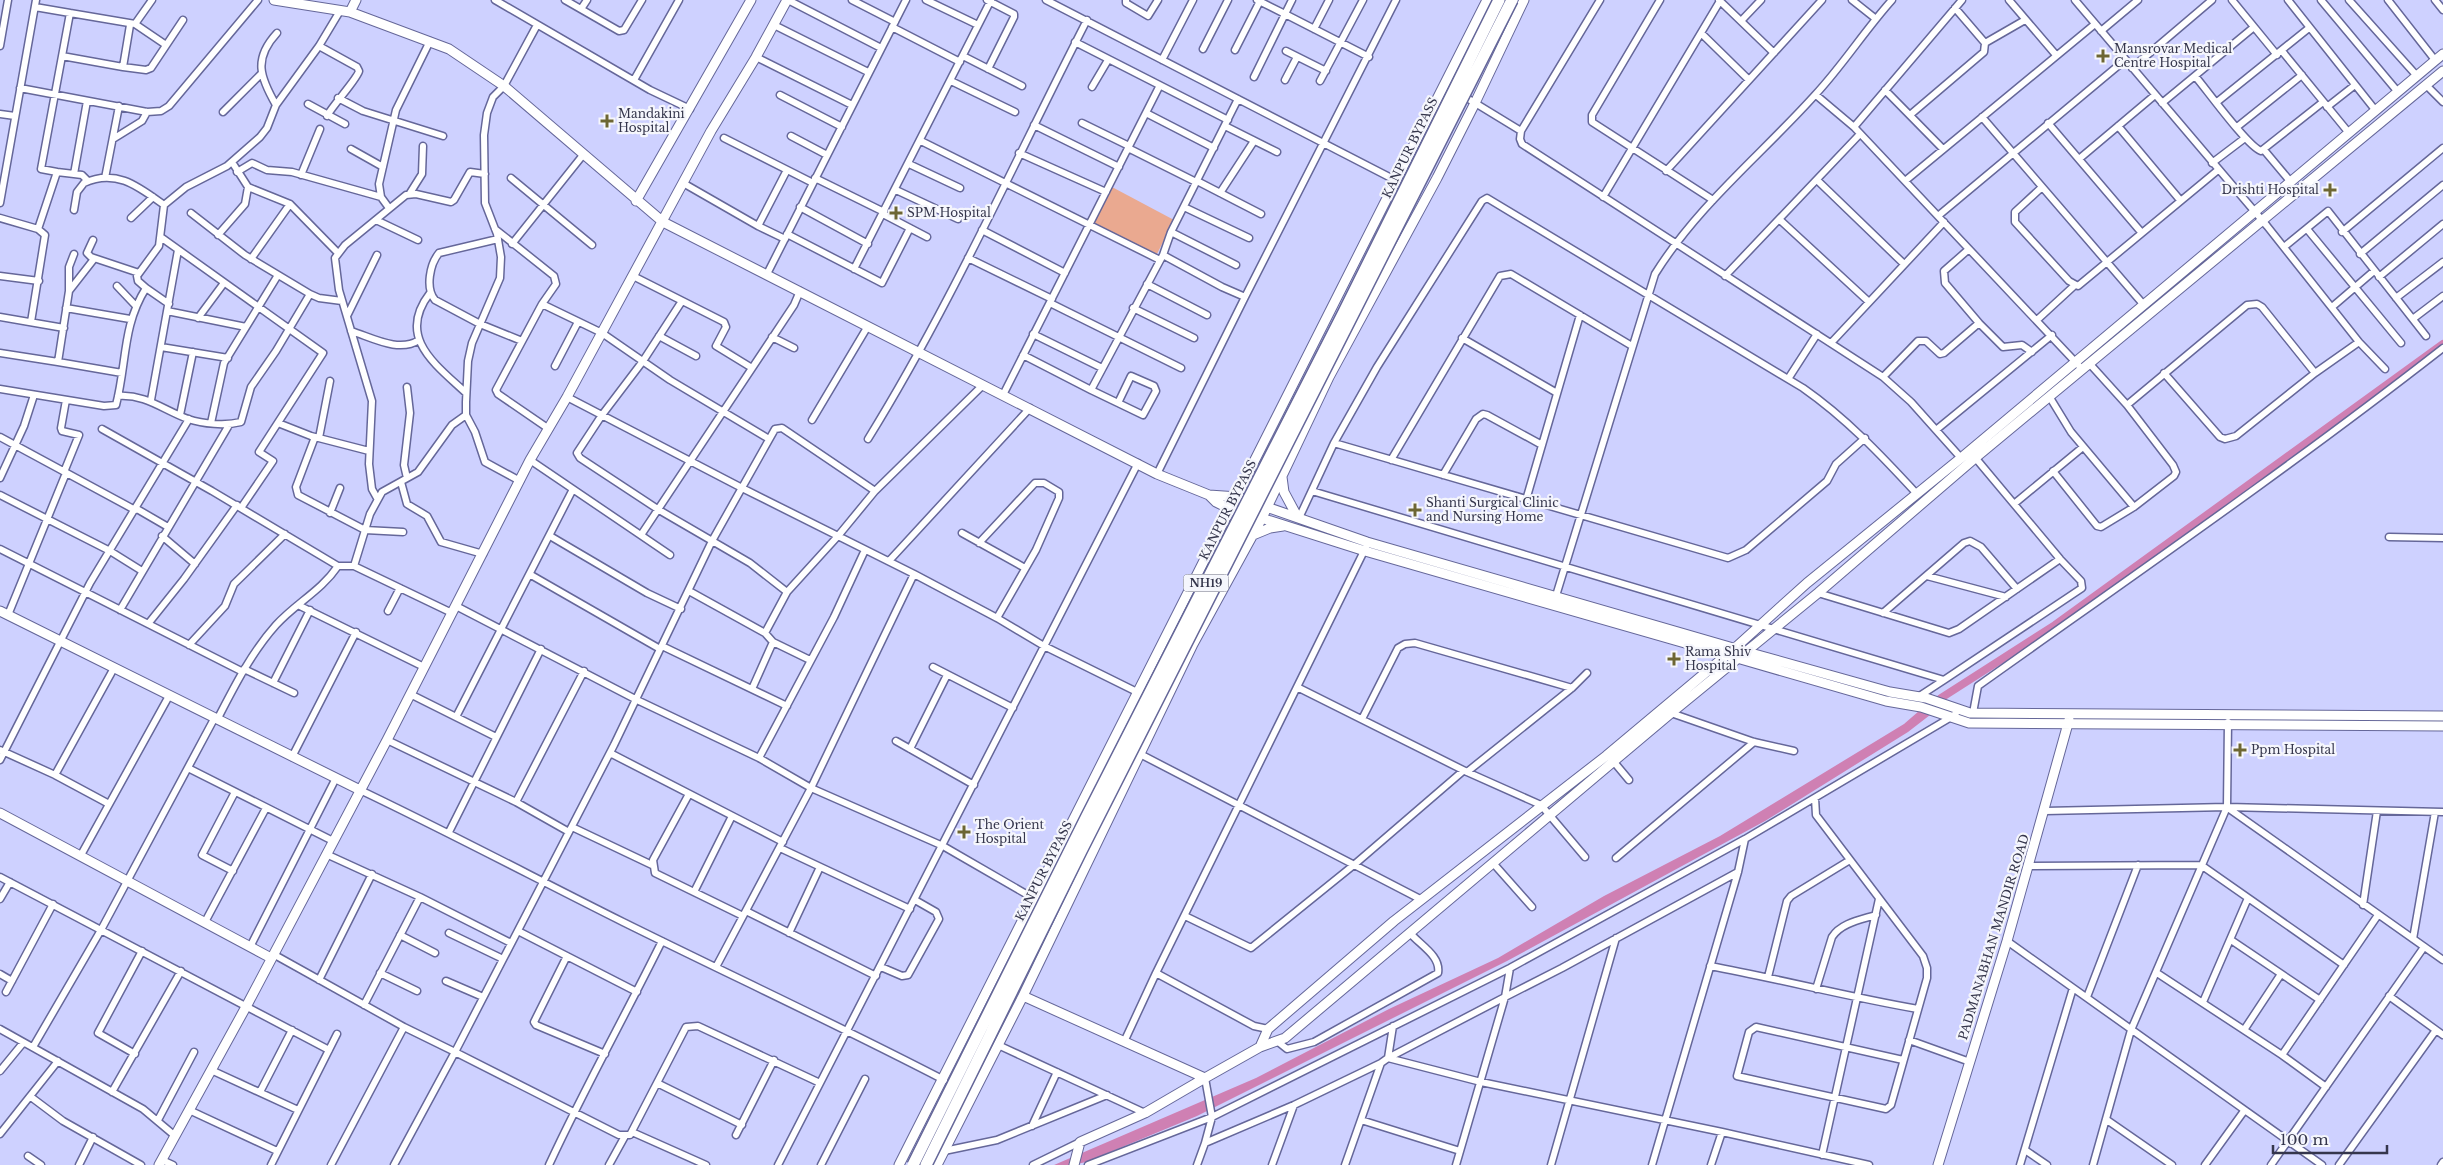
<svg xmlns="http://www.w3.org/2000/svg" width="2443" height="1165" viewBox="0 0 2443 1165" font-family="'Libre Baskerville',serif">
<rect width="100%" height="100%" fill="#ced1ff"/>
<path fill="#eaa990" d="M1112,187L1174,220L1157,254L1093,223Z"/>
<path fill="#cf80b3" d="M1919,711L1930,715L1908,732L1765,821L1507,961L1197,1116L1086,1162L1073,1165H1054L1256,1078L1389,1009L1498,958L1604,896L1720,836L1904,724Z"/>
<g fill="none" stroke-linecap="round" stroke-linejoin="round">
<path stroke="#cf80b3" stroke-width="8" d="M1925,712L1941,698L2055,625L2443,344"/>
<defs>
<path id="street" d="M495,0L650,90L690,109
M565,0L619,31L624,30L642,0
M788,0L881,48
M852,0L895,22
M926,0L978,25
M987,0L1014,14V17L988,69
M1046,0L1397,181
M1126,0V3L1148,16L1158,0
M1292,0L1285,14L1369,57
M1600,0L1521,131L1520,139L1522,144L1883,377L1911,402L1961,458
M1660,0L1592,115V122L1713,200
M1719,0L1774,53
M1852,0L1876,19
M2009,0L2056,55
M2075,0L2267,226L2359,342L2385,369
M2232,0L2277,55
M2288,0L2376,111
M2321,0L2398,92
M2349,0L2417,76
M2388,0L2435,60
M2435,0L2443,10
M35,7L70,13L41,169L57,172
M581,9L587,0
M70,13L135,24L152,0
M1741,21L1761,0
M135,24L166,45
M774,25L868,72
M892,27L960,62
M1314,29L1329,0
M2101,31L2138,0
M1701,33L1749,80
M1075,42L1228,120
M1985,43L2025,20
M0,46L8,0
M319,46L357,67L359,71C358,78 332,106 327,116
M1203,49L1228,0
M1235,50L1260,1
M1286,51L1326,71
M2282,51L2349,133
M62,56L123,67L130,25
M963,56L1022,86
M756,57L852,105
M1162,60L1193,0
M123,67L146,70L151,68L183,20
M2132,68L2212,0
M2195,76C2207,90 2247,146 2261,151L2323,102
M1254,77L1285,14L1257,0
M634,80L679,0
M1285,80L1297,57
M951,81L1015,112
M1320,81L1363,0
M2426,85L2443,102
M1092,87L1108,60
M20,88L147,112L161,111L169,106L258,0
M1885,90L1943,149
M780,95L842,127
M1462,95L1521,131
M1816,95L1854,127L2082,369
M338,98L363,111L443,136
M2217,102L2309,28
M2162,103L2254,27
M308,104L345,124
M276,105C260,77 253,59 277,33
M2327,107L2355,85
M223,112L261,74
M1146,113L1214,148
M0,114L15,116
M1910,115L1984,52L1985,43L1955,8
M1982,117L2143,304
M1082,123L1129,146
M2048,123L2141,232
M1034,125L1119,167
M1225,126L1277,152
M2118,126L2180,200
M1854,127L1962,0
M2237,127L2302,75
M791,136L827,155
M724,138L813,183
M113,139L142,121L147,112
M921,141L1160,260
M1128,148L1196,182
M351,149L383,167
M2264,150L2290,181
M1019,153L1106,192
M2079,159L2155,95
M232,162L248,187L290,204L337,252
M2212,163L2245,138
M909,164L960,188
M1666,171L1822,0
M237,172L252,163L267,170L292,172L381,197
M74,174L82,175L88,181
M301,175L320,129
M105,178L119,106
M511,178L592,245
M815,178L884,212
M1817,180L1904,264
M1197,181L1261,214
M1905,181L2095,24
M683,183L758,226
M2041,188L2015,212V222L2069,281L2078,286L2218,170
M896,190L958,219
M410,193L422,174L423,146
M1220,193L1254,141
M1603,197L1720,1
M0,203L36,0
M800,207L868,244
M1184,207L1249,238
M389,208L381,197L379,184L396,110L430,41
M74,210L77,192L84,183C116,168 139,187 164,205
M883,214L927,237
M1938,216L2125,60
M0,218L38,229L45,235L31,322
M131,218L153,197
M1779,219L1869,302
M376,220L418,240
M38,229L57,172L74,174L87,101
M495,229L554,276L556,284L542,304L602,333L670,380L769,439
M2307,229L2401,343
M982,230L1065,273
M1171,232L1236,265
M2342,232L2443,148
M787,234L882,283L910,228
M218,235L245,204L248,187
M162,238L323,353L259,452L273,461L241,508
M498,239L439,253C430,264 425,288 435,300L480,324L522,341
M785,239L758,226L787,170
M93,240L87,253L91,257L139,273
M512,244L583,155
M2284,247L2328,211L2426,336
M1969,249L1944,271L1945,283L1979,323
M2360,254L2443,185
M1163,255L1222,287L1245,297
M968,258L1052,299
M94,259L69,291L58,362L122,373
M251,259L290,204
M854,269L991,0
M767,274L906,0
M0,276L39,281
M633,276L724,322L726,327L716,346L752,368
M1725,276L1860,134
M2379,277L2443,224
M1147,284L1207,315
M117,286L135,305
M146,288L169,304
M69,290V267L74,254
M430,293C396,337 435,364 466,393
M310,294L319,298L342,301
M2396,298L2443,262
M682,301L643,361L602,415L577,453L580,458L659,510L750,563L787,592
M1050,303L1181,368
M542,304L496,390L498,394L549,429
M2332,307L2374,271
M66,308L130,319
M1133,308L1194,338
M167,311L246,327
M347,316L377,255
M0,317L64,328
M198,318L224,283
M2414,318L2443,296
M2037,320L2075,285
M351,331C373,338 399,353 419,340
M1033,334L1102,368
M659,336L696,356
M772,337L794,348
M1462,338L1557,393
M1831,343L1944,222
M161,347L228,358
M0,353L58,362
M1023,355L1091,390
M555,366L578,322
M2164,373L2220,437L2225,439L2236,436L2315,373L2359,342
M1883,377L1918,341H1926L1940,354L1944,353L1979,323L2003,347L2022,345L2032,352
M1788,379L1817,334
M407,387L410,413L404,465L407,478
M0,389L104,406L116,405C127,363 122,326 146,288L138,281L137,276L159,246L164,205L186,187L227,166L260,137L267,128L276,105L319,46L340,11
M1003,395L1159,87
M118,396C146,394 163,410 188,419C203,424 225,426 241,422L251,387L276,351L310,294L245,255L191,213
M2049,396L2071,432L2134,507
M567,397L742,488L914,574L997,618L1044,646L1137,692
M151,400L178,250
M1118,403L1131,376L1154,386L1156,391L1143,415L1091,390L1163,255L1171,232L1238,99
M2127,405L2247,305L2257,304L2262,307L2315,373
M180,415L193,352
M812,420L868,326
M211,423L224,363L278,275
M278,423L311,436L369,451
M102,429L212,491L338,566H354L452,613
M1936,430L2052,335
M0,437L135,510
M315,437L296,487L298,495L365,530L403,532
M319,438L330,381
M868,439C951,305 1015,160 1087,20
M1334,443L1728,558L1746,550L1827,481L1836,464L1865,438
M530,460L670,555
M1391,460L1500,276L1511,274L1632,346
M2053,471L2097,526L2101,527L2134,507L2174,476L2176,472L2173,465L2127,405L2089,363
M64,472L79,435L62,431L61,428L66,400
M1157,474L1245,297L1396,0
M1443,475L1476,419L1483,414L1487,415L1542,445
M0,478L24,426L34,395
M520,481L485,462L475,432L466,415V402L468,361L472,343L500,278L501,257L497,234L485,203L484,135L487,113L493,97L504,86L537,25
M401,482L407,504L427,516L441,542L483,554
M1312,491L1944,680L2082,588L2081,581L2060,559L1973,455
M0,495L110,551L142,571
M377,498L372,489L369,464L372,401L339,290L335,258L345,245L406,195L416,194L451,202L454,200L470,172L485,174
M1526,500L1580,315
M2014,504L2083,447
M137,509L168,527
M330,513L340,488
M1299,518L1334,443L1377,367L1482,201L1487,198L1803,388C1846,418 1881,455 1917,494
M962,533L1025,568
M641,535L794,305L800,291
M162,536L195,564
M550,536L647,593L681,609
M2389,537L2443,538
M979,543L1035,483H1044L1059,492V498L1036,550L997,618
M0,549L243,672
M889,561L1030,408
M354,566L370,514L382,492L418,472L452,425L466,415
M531,575L660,649
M1927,576L2006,597
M689,591L765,633L773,642L810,660
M1818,593L1949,633L1959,629L2060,559
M1555,599L1655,274C1698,205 1762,154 1815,95C1843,65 1865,30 1892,0
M298,605L424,667
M456,606L637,700L759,758L811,788L943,846L1033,898
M120,610L229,425
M388,611L400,588
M1883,613L1964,543L1970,541L1981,547L2017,589
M8,615L66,473
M148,624L184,579L237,505
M765,633L787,592L838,536L875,491L983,385
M189,645L225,606L234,584L285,534
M662,646L787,706
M933,667L1013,708
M244,669L294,693
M273,683L310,610
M1297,687L1467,772L1541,805L1585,857
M752,689L773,642
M410,694L496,737
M1918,697L1944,680
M1671,713L1754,742L1794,751
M1973,713L1978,686C2134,575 2292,466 2443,348
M456,717L572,491
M1362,719L1398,648L1405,644L1415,643L1572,688
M217,720C234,687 251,653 276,625C296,603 321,591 338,566
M387,740L516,802L569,832
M896,741L974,785
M910,749L947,675
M0,750L55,775L109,804
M610,753L783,842
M1140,754L1422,900
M292,757L356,632
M759,758L834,617L865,550
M0,760L90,583L189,419
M1614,762L1629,780
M188,768L333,841
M1467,772L1572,688L1587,673
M55,775L114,668
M360,790C448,832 535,878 623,922C730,975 838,1025 944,1080
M689,794L653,860L655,873L743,916
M1815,798L1816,815L1923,956L1927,968V978L1891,1105L1886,1109L1737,1076L1749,1032L1756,1027L1903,1060
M516,802L584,671
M2228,808L2443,960
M2045,811L2227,807L2443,812
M572,827L652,865
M449,832L541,649
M1745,839L1953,716L1959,710
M780,848L910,909
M326,854L420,897L364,1005
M81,855L169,696
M1616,858L1754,742
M1493,863L1532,907
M2029,866L2201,865L2344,965
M233,871L202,855L235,792
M0,877L329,1050
M694,892L732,816
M420,897L511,943
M0,899L10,882
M2363,905L2377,811
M746,911L876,976
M1185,916L1251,948L1355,864L1463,771
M205,922L266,808
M518,931L637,992
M449,933L503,959
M789,933L820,867
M400,935L435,953
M2413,939L2435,812
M2231,940L2320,1000
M2007,941L2322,1165
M250,947L336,778
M273,954L404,1027L455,1052L394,1165
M567,956L534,1022L536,1025L605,1054
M1710,966C1780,979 1848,997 1918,1009
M716,967L811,788L914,574
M881,967L902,976L908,975L939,919L936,912L915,900
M380,973L417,991
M1156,973L1254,1026L1268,1029
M2157,973L2282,1055L2326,1087
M0,974L12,981
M1768,977L1787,901L1791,896L1850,860
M319,980L372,874
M446,981L483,997
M1816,989L1832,937C1841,923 1860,920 1876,915
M6,992L53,904
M2389,996L2443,1035
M2087,997L2138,865
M2203,1002L2248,898
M0,1029L143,1109L174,1135
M2244,1030L2281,974
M1909,1040L1970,1062
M1277,1041L1287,1049L1314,1042L1438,973C1441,956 1420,945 1410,933
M1124,1042L1156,973L1366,547
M998,1045L1145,1113
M33,1047L101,930L214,719
M135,1054L98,1033L142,951
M2282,1055L2378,915
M1388,1058L1481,1082L1722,1132L1869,1165
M1388,1058L1505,997L1510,968
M211,1070L298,1110
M0,1071L23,1043
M1205,1078L1212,1117L1205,1143L1294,1105L1381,1063L1388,1058L1393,1026
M657,1083L742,1125
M820,1083L698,1026L686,1027L630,1135H619L455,1052L614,745L712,541L775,429L782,428L875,491
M112,1092L181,971
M260,1092L292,1030
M31,1097L63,1121L141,1165
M189,1110L277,1151
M158,1120L194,1052
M1361,1120L1460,1151
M2107,1120L2172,1165
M1032,1126L1057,1072
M632,1132L706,1165
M0,1134L58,1061
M736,1135L774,1060
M2025,1150L2047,1165
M944,1151L997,1140L1107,1095
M1822,1155L1879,899
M28,1156L41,1165
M162,1160L173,1165
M79,1165L93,1137
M271,1165L337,1034
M331,1165L404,1027
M549,1165C584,1089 625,1016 662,941
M609,1165L625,1136
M778,1165L1138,463
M821,1165L865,1079
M1033,1165L1080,1142
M1088,1165L1212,1117L1510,968L1745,839L1738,872L1652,1165
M1197,1165L1205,1143
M1272,1165L1294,1105
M1345,1165L1381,1063
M1456,1165L1505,997L1562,968L1738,872
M1551,1165L1616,938
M1711,1165L1722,1132
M2020,1165L2073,988
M2093,1165L2131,1030L2227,807L2228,722
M2205,1165L2244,1111
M2271,1165L2424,947
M2339,1165L2436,1030
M2441,1165L2443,1162"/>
<path id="secondary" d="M274,0L350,12L449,49L504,86L663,222L1157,474L1209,495L1238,497L1367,542L1747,652L1890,692L1926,698L1970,713L2443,716
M350,12L356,0
M636,201L751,0
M1282,477L1284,492L1298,518
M1209,495L1216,502L1236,512
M1258,517L1365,551L1737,658L1886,701L1921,707L1969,723L2443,726
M1253,535L1270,528L1283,526
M0,611L360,790
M0,813L271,958
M1023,996L1205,1078L1260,1047L1285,1038L1671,713L1818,593L1975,458L2443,71
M1260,1047L1268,1029L1394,921L1606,756L1735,648L1807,583L1961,458L2443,54
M159,1165L247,1005L387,740L530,460L567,397L711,131L756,57L787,0
M899,1165L1487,0
M937,1165L1023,996L1193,644L1262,518L1329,377L1437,178L1475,103L1524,0
M1074,1165L1080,1142L1145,1113L1205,1078
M1938,1165L2007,941L2069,720"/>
</defs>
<use href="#street" stroke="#656799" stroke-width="9"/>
<use href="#secondary" stroke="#656799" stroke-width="11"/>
<use href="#street" stroke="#fff" stroke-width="6"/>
<use href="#secondary" stroke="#fff" stroke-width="9"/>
<defs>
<path id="highway-bridge" d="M913,1165L1086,818L1344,312L1499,0
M926,1165L1081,851L1512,0"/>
</defs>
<use href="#highway-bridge" stroke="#656799" stroke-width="14" stroke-linecap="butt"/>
<use href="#highway-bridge" stroke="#fff" stroke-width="11"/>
</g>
<g fill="#6d6633" stroke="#f5f6fc" stroke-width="2">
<path d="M2100.5 48.5h5v5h5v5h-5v5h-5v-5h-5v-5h5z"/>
<path d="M604.5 113.5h5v5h5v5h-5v5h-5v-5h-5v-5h5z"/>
<path d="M2327.5 182.5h5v5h5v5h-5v5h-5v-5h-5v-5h5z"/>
<path d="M893.5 205.5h5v5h5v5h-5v5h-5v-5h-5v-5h5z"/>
<path d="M1412.5 502.5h5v5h5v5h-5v5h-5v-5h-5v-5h5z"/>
<path d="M1671.5 651.5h5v5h5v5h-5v5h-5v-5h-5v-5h5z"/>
<path d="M2237.5 742.5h5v5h5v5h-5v5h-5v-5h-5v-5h5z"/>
<path d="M961.5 824.5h5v5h5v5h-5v5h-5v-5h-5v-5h5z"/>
</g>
<g text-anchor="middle" stroke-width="4.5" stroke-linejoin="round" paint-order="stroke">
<rect fill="#f5f6fc" stroke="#6f7081" stroke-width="1" x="1183.5" y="574.5" width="45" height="17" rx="4"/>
<g font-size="11" font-weight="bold" fill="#35364c">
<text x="1206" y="587">NH19</text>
</g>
<g font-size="12" fill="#35364c" stroke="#f5f6fc" text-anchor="start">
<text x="2114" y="53">Mansrovar Medical<tspan x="2114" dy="14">Centre Hospital</tspan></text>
<text x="618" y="118">Mandakini<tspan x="618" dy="14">Hospital</tspan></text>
<text x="2319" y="194" text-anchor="end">Drishti Hospital</text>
<text x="907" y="217">SPM Hospital</text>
<text x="1426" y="507">Shanti Surgical Clinic<tspan x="1426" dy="14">and Nursing Home</tspan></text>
<text x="1685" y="656">Rama Shiv<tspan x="1685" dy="14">Hospital</tspan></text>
<text x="2251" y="754">Ppm Hospital</text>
<text x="975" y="829">The Orient<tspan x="975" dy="14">Hospital</tspan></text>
</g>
<g font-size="12" fill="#35364c" stroke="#f5f6fc">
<text transform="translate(1410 148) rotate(-64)" y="4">KANPUR BYPASS</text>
<text transform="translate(1228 510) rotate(-63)" y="4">KANPUR BYPASS</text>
<text transform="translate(1044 871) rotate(-63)" y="4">KANPUR BYPASS</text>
<text transform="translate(1994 937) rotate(-73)" y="4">PADMANABHAN MANDIR ROAD</text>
</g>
</g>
<path d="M2273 1145v8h114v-8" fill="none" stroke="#35364c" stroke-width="2.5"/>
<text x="2280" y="1145" font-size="15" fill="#35364c" stroke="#f5f6fc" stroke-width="4" paint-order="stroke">100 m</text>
</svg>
